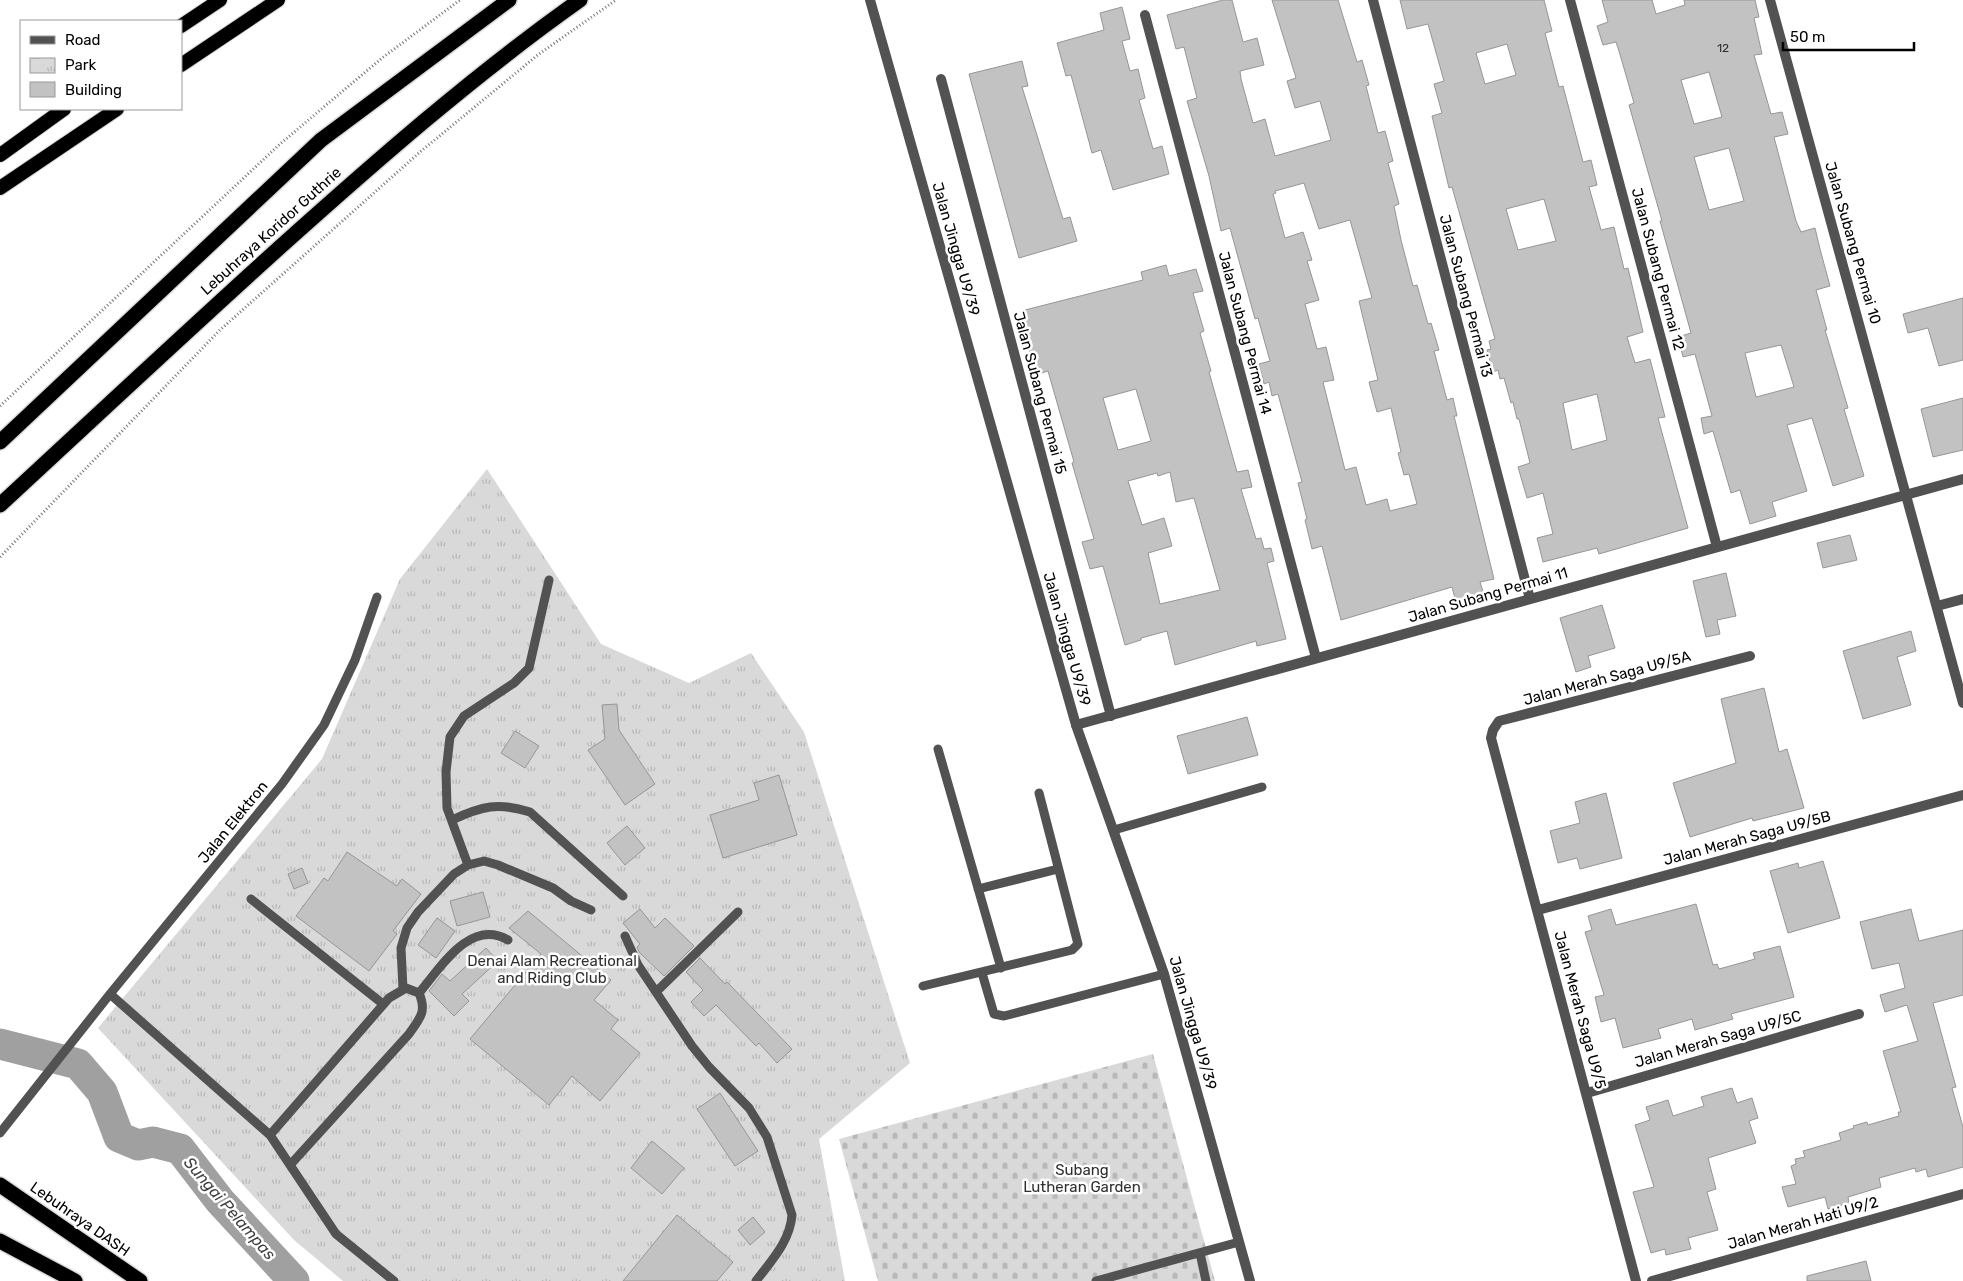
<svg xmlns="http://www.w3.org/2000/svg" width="1963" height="1281" viewBox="0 0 1963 1281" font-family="Rubik,sans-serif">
<defs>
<pattern id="cemetery-stones" width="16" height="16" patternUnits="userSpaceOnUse" patternTransform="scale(1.25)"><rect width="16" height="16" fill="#d9d9d9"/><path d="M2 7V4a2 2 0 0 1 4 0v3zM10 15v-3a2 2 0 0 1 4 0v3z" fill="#b8b8b8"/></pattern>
<pattern id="park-tufts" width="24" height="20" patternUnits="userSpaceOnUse" patternTransform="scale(1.25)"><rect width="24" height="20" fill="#d9d9d9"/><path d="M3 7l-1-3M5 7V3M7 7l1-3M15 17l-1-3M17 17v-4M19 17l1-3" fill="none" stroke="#b8b8b8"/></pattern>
</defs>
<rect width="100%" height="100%" fill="#fff"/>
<path fill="url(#cemetery-stones)" d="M1153,1054L1215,1281H878L839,1139Z"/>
<path fill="url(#park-tufts)" d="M487,469L601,644L689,683L751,653L804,732L910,1063L819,1139L845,1281H343L294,1240L98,1028L322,759L400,579Z"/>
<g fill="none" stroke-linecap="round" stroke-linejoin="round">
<path stroke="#a0a0a0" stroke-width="31" d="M0,1044L78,1064L102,1092L119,1137L138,1145L153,1142L180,1149L220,1201L294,1281"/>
</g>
<path fill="#c2c2c2" stroke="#969696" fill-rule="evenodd" d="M1223,0H1232L1243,42L1257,38L1264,65L1240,71L1241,79L1253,123L1265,119L1275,156L1331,140L1320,101L1295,108L1287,81L1296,78L1272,0H1338L1357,62L1362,60L1369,85L1366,86L1378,133L1385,131L1393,161L1388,163L1399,204L1394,206L1401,240L1413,286L1417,285L1428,324L1431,323L1439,350L1434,351L1447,400L1453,398L1457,416H1454L1494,579L1480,582L1484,595L1456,602L1452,587L1341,620L1322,546L1312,549L1305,520L1307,519L1298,483L1302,482L1278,394L1272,396L1269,382L1264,384L1259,364L1270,361L1258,318L1255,319L1230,228L1221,231L1209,176L1187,101L1197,98L1184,47L1176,49L1167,15ZM1304,183L1319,229L1350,220L1372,298L1359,301L1378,380L1369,382L1377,412L1391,408L1401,452L1398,453L1404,475L1409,474L1417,504L1390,511L1387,499L1366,505L1356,467L1345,470L1323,382L1334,380L1326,347L1317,349L1305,304L1319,300L1307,261L1312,260L1303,232L1285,238L1273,194L1276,193L1275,191Z
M1400,0H1544L1552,31L1545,33L1559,87L1563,86L1583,162L1591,160L1597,185L1589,187L1601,230L1614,227L1624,269L1628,268L1643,332L1627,337L1635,363L1650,359L1665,417L1658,418L1688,528L1599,554L1597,548L1543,562L1537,538L1553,534L1543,493L1527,498L1518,467L1530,463L1519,419H1517L1513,402L1511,403L1504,378L1500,379L1498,370L1493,372L1487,350L1491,349L1489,341L1495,339L1452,187L1449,188L1432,116L1442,113L1434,84L1444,81L1428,24L1407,29ZM1507,44L1516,75L1485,84L1476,53ZM1544,199L1556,241L1518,250L1506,209ZM1597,394L1607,440L1572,450L1563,403Z
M1602,0H1652L1656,14L1685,5L1684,0H1755L1759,17L1754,18L1762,54L1754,55L1771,114L1782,112L1788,134L1774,137L1796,221L1801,232L1815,228L1820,249L1830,286L1816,290L1827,330H1825L1848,408L1844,409L1864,476L1833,486L1812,418L1787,425L1807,491L1772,502L1776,516L1750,524L1740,490L1731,493L1713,431L1704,434L1701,418L1712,416L1695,354L1683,357L1678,337L1691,333L1660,221H1662L1629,105L1634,103L1619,51L1616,42L1603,45L1597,26L1608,22ZM1709,72L1722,117L1694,124L1681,80ZM1729,148L1744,201L1709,210L1694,157ZM1781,345L1794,387L1756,397L1745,353Z
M1122,7L1130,39L1122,41L1130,71L1138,69L1145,98L1139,100L1153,149L1162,146L1169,174L1113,190L1101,150L1092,153L1071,75L1066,76L1057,43L1104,30L1100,13Z
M1022,61L1028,86L1022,87L1063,219L1070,217L1077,241L1019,258L969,74Z
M1166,265L1169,276L1196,269L1203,291L1193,293L1204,331L1200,333L1211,371L1209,372L1237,472L1248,470L1252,487L1241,489L1256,539L1261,538L1264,549L1271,548L1274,561L1267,563L1286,639L1257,646L1256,641L1175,665L1167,631L1141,638V640L1125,645L1103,566L1090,569L1082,542L1094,539L1072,463L1074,462L1048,371L1035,375L1021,311L1143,280L1141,272ZM1136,389L1151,441L1118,450L1103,398ZM1170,472L1176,502L1194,498L1220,590L1160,604L1148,553L1172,546L1164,518L1142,525L1128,481L1157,473L1158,476Z
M1963,298V360L1939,366L1928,328L1908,333L1903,314Z
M1963,398V450L1933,457L1921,409Z
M1850,535L1857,560L1823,568L1817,543Z
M1726,573L1736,616L1717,620L1720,634L1706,637L1693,581Z
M1602,605L1615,648L1588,656L1591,667L1576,672L1560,618Z
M1911,631L1916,651L1897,657L1911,705L1863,719L1843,651Z
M1764,688L1779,752L1787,749L1804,808L1753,821L1752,818L1690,837L1673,783L1736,763L1721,699Z
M617,704L619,730L655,784L625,805L588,750L605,739L602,705Z
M1247,717L1258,755L1188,774L1177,736Z
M515,731L539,746L525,768L501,753Z
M779,775L797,835L723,858L710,815L759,800L754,783Z
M1606,793L1622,858L1580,869L1577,858L1558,863L1550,831L1580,823L1575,802Z
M627,826L645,848L625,865L607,843Z
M347,852L397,886L402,879L421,894L393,931L397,934L369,971L296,916L324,878L328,881Z
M1823,861L1840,918L1788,933L1770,871L1798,863L1799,868Z
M302,868L308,883L294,889L288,874Z
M483,892L490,917L457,926L450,901Z
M1696,904L1713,965L1717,964L1719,969L1755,959L1753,953L1780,946L1794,997L1731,1014L1733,1019L1695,1030L1692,1019L1658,1029L1661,1038L1623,1048L1615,1018L1601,1022L1595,997L1604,995L1585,932L1592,930L1588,916L1611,909L1616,925Z
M640,909L655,928L665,918L694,946L664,976L639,952L637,947L640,944L623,923Z
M1911,909L1919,941L1963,930V995L1933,1003L1956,1087L1952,1088L1963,1127V1167L1928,1177L1926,1169L1916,1172L1915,1168L1879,1178L1881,1187L1848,1197L1849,1203L1828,1209L1825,1197L1788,1207L1782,1187L1796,1184L1791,1166L1796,1164L1795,1159L1805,1157L1803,1151L1841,1140L1839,1133L1854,1128L1853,1126L1867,1122L1868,1125L1899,1116L1898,1112H1901L1883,1051L1918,1041L1907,1005L1885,1012L1880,995L1905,988L1899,963L1872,969L1860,922Z
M528,911L611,980L594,1000L618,1020L611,1029L640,1053L600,1101L572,1076L549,1105L470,1039L541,954L509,928Z
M437,918L455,931L436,958L418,945Z
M486,948L498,961L462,994L469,1001L454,1016L429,991L442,974L450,981Z
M700,958L725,984L727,982L792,1049L777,1063L759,1043L756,1046L716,1005L704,1016L691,1002L703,990L686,972Z
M1732,1088L1737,1103L1752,1098L1758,1118L1749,1121L1756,1143L1708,1158L1716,1189L1707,1192L1718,1230L1688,1238L1691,1249L1666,1255L1665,1249L1651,1253L1633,1192L1654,1187L1635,1125L1650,1120L1646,1107L1668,1100L1673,1116L1704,1106L1701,1097Z
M720,1093L758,1151L735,1166L697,1109Z
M652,1141L684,1168L662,1194L631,1168Z
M677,1215L733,1262L717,1281H623Z
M753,1217L765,1232L750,1245L738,1230Z
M1866,1261L1871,1281H1807V1276Z"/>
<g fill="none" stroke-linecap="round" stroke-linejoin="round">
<defs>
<path id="trunk" d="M181,26L220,0
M181,65L278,0
M0,155L64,109
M0,188L117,109"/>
<path id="motorway" d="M0,442L321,140L509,0
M0,505C93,419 185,333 279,248C376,161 474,75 580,0
M0,1185L140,1281
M0,1241L75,1281"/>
</defs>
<use href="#trunk" stroke="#dbdbdb" stroke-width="16"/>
<use href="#motorway" stroke="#dbdbdb" stroke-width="18"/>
<path stroke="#747474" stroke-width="3" stroke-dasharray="1 2.5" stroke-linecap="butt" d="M0,406L280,144L382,58L460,0
M0,557L220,330L420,152L539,54L616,0"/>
<path stroke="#525252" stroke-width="9" d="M938,749L1001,968
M452,820C482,806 498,802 530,812L623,896
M1114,830L1262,787
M468,865L447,808L446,772L450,737L464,716L514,683L529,668L549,580
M978,889L1058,869
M251,899L383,1004
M625,936L638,965L692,1046L709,1067L749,1108L767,1137L792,1215C790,1241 772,1260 756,1281
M982,973L994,1014L1004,1016L1164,974
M923,986L1072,950L1078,944L1039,793
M403,989L401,948L407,928L418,912L454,874L468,865L484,861L498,865L553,888L571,901L591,910
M657,991L738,912
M419,993C441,967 470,918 508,940
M110,994L270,1135L336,1234L394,1281
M0,1133L110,994L282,784L324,725L355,660L377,597
M270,1135L389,998L406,988L419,993C427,1012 420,1018 409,1034L291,1164
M1200,1253L1206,1281
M1096,1281L1239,1242"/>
<path stroke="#525252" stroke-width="10" d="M1373,0L1530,599
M1570,0L1717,547
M1770,0L1963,703
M1145,15L1316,658
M941,79L1111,716
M1937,606L1963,599
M1076,725L1963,479
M1538,910L1963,795
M1587,1093L1859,1014
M1636,1281L1491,738L1493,730L1499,721L1750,656
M1652,1281L1963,1194"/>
<path stroke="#525252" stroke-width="10" d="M870,0L1076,725L1164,974L1250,1281"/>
<use href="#trunk" stroke="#000" stroke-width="14"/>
<use href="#motorway" stroke="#000" stroke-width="15"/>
</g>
<g text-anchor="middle" stroke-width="5" stroke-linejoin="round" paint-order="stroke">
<g font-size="12" fill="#303030">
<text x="1723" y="52">12</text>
</g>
<g font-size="15" fill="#000" stroke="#fff">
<text transform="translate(271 231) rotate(-42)" y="5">Lebuhraya Koridor Guthrie</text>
<text transform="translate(1853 243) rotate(74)" y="5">Jalan Subang Permai 10</text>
<text transform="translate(956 249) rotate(74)" y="5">Jalan Jingga U9/39</text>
<text transform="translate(1658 269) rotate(75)" y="5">Jalan Subang Permai 12</text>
<text transform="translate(1466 296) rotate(75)" y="5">Jalan Subang Permai 13</text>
<text transform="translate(1245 333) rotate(75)" y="5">Jalan Subang Permai 14</text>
<text transform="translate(1040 393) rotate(75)" y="5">Jalan Subang Permai 15</text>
<text transform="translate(1488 595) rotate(-16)" y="5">Jalan Subang Permai 11</text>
<text transform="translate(1067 639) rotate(74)" y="5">Jalan Jingga U9/39</text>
<text transform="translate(1607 678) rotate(-15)" y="5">Jalan Merah Saga U9/5A</text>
<text transform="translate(233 822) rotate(-51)" y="5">Jalan Elektron</text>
<text transform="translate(1747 838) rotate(-15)" y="5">Jalan Merah Saga U9/5B</text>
<text transform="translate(1580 1010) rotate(75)" y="5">Jalan Merah Saga U9/5</text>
<text transform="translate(1193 1023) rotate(74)" y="5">Jalan Jingga U9/39</text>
<text transform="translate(1718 1039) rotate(-16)" y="5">Jalan Merah Saga U9/5C</text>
<text transform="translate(80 1219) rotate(35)" y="5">Lebuhraya DASH</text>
<text transform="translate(1803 1223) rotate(-16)" y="5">Jalan Merah Hati U9/2</text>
</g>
<g font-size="15" fill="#303030" stroke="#fff">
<text x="552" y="966">Denai Alam Recreational<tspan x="552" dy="17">and Riding Club</tspan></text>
<text x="1082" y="1175">Subang<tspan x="1082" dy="17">Lutheran Garden</tspan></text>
</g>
<g font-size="16" font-style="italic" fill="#414141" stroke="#fff">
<text transform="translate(230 1208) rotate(49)" y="6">Sungai Pelampas</text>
</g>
</g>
<rect x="20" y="20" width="162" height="90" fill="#ffffff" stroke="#999999"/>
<rect x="30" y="36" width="25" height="8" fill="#525252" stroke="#999999"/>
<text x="65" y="45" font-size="15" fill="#000000">Road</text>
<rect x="30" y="58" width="25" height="15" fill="url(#park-tufts)" stroke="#999999"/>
<text x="65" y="70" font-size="15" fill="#000000">Park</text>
<rect x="30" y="82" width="25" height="15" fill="#c2c2c2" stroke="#999999"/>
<text x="65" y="95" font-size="15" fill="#000000">Building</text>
<path d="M1783 42v8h131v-8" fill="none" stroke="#000000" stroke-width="2.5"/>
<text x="1790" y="42" font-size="15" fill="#000000" stroke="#ffffff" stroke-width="4" paint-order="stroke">50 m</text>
</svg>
